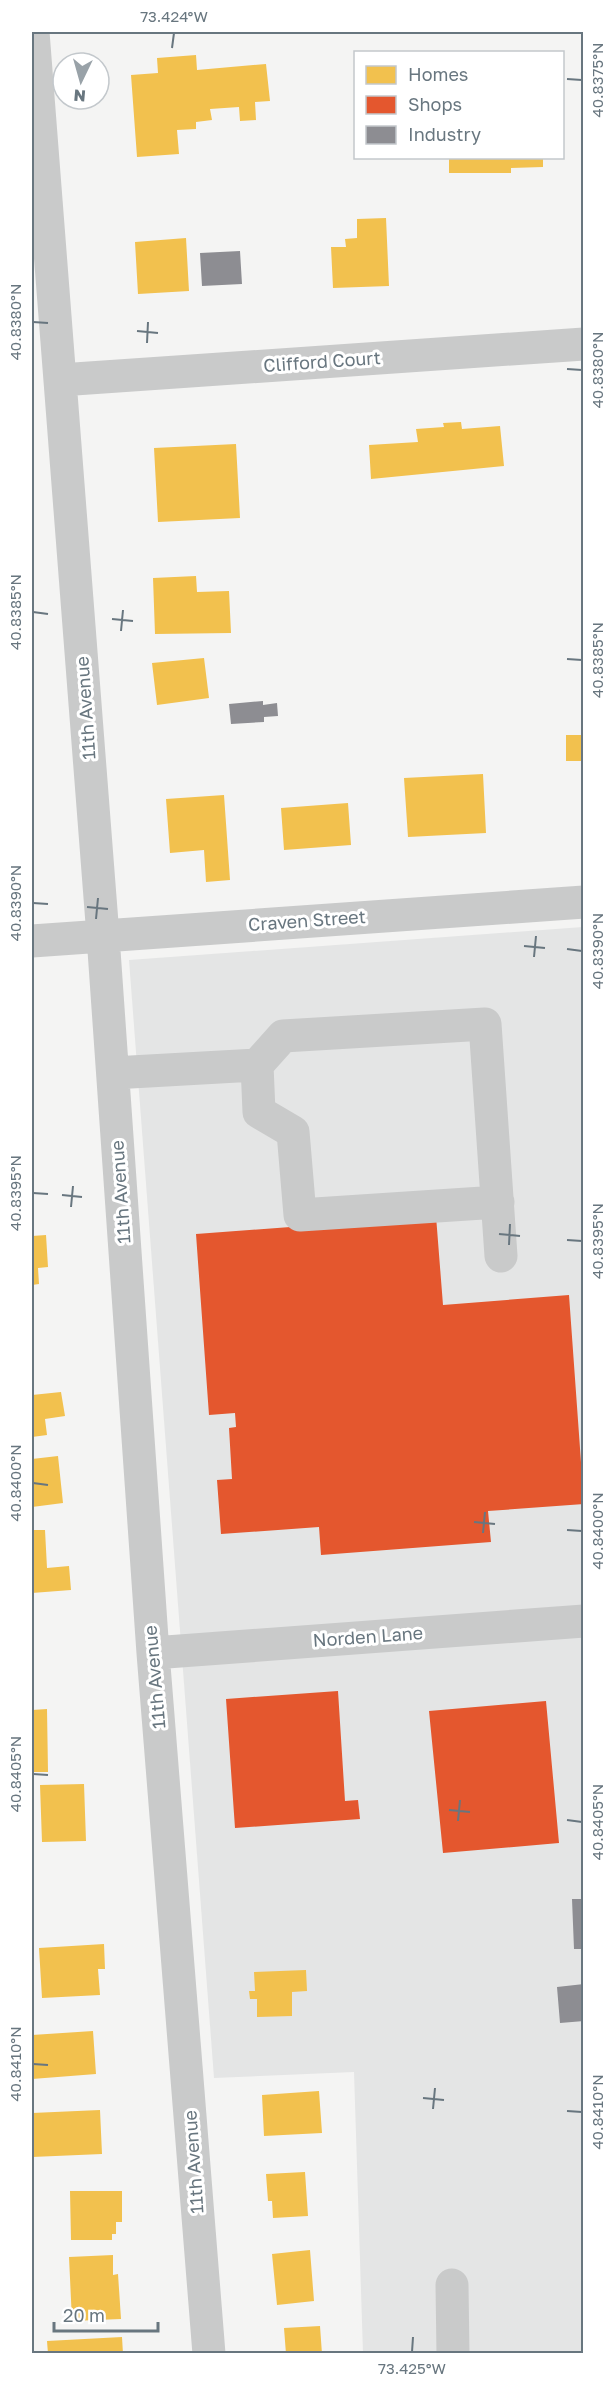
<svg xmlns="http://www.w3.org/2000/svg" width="615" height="2385" viewBox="0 0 615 2385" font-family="'Golos Text',sans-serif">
<rect width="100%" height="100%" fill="#f4f4f3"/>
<path fill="#e4e5e5" d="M583,927V2353H363L354,2072L214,2078L129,960Z"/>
<path fill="#f2c14e" d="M196,55L197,70L266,64L270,101L255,102L256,120L240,121L239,107L210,109L212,120L196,122V129L177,130L179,154L137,157L131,75L158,73L157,58Z
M449,158H543V167L511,168V173H449Z
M386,218L389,286L333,288L331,247H346L345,239L357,238V219Z
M186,238L189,291L138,294L135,242Z
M461,422L462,429L500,426L504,466L371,479L369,445L418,442L416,429L444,427L443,423Z
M236,444L240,518L158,522L154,448Z
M196,576L197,592L229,591L231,633L155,634L153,578Z
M204,658L209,698L157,705L152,663Z
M566,735H584V761H566Z
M483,774L486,833L408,837L404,778Z
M224,795L230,880L206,882L204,850L170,853L166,799Z
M348,803L351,845L284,850L281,808Z
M46,1235L48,1267L38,1268L39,1284L32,1285V1236Z
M61,1392L65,1416L45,1419L47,1435L32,1437V1395Z
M58,1456L63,1503L32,1507V1459Z
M32,1530H45L47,1568L69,1566L71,1590L32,1593Z
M47,1709L48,1772H32V1710Z
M84,1784L86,1841L42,1842L40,1785Z
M104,1944L105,1969H98L100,1995L42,1998L39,1948Z
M306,1970L307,1991L292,1992V2016L257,2017V1999H250L249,1991H255L254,1972Z
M93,2031L96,2074L32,2079V2035Z
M319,2091L322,2133L264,2136L262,2095Z
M100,2110L102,2154L32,2157V2113Z
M305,2172L308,2216L273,2218L272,2201H268L266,2174Z
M70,2191H122V2222H116V2234H112V2240H71Z
M310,2250L314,2301L277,2305L272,2254Z
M113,2255V2275L118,2274L121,2319L72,2321L69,2257Z
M320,2326L322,2354H286L284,2328Z
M122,2337L123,2354H48L47,2341Z"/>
<path fill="#e4572e" d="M436,1216L443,1305L569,1295L584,1504L488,1511L491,1542L321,1555L319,1527L221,1534L217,1480L232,1479L229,1428L236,1427L235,1413L209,1415L196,1234Z
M338,1691L345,1801L358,1800L360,1819L235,1828L226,1699Z
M546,1701L559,1843L443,1853L429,1711Z"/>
<path fill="#8d8d92" d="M240,251L242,284L202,286L200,253Z
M263,701V705L277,703L278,716L264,717V722L231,724L229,704Z
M572,1899H584V1949H574Z
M584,1984V2021L560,2023L557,1987Z"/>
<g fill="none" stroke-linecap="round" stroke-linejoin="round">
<path stroke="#c9caca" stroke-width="33" d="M33,32L103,936L153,1653L209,2354
M60,380L584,344
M32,941L584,902
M257,1065L259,1112L293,1132L300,1215L498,1202
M113,1073L257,1065L283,1036L485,1024L501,1256
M153,1653L584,1621
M452,2285L453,2354"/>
</g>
<path fill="none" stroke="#68767f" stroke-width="2" d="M172,48L174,33M567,79L582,80M33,322L48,323M137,331L158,333M147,343L148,322M567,369L582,370M33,612L48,614M112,619L133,621M121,631L123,610M567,659L582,660M33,903L48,904M87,907L108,909M96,919L98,898M524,946L545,948M567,949L582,951M534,957L536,936M33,1193L48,1194M62,1195L82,1197M71,1207L73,1186M499,1234L520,1236M567,1240L582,1241M509,1245L510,1224M33,1483L48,1485M474,1522L495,1524M567,1530L582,1531M483,1533L485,1512M33,1774L48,1775M449,1810L470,1812M567,1820L582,1822M458,1821L460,1800M33,2064L48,2065M423,2098L444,2100M433,2109L435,2088M567,2111L582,2112M412,2352L413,2337"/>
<g text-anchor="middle" stroke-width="6" stroke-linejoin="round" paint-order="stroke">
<g font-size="18" fill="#68767f" stroke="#fff">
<text transform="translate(322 362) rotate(-4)" y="6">Clifford Court</text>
<text transform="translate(86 708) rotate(-94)" y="6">11th Avenue</text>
<text transform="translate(307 921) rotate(-4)" y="6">Craven Street</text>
<text transform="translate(121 1192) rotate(-94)" y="6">11th Avenue</text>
<text transform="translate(368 1637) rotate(-4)" y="6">Norden Lane</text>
<text transform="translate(155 1677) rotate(-95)" y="6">11th Avenue</text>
<text transform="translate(194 2162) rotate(-94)" y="6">11th Avenue</text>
</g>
</g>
<rect width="615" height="2385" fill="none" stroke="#ffffff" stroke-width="66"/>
<rect x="354" y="51" width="210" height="108" fill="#ffffff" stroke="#c3c8cc" stroke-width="1.5"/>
<rect x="366" y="66" width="30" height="18" fill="#f2c14e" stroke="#c3c8cc" stroke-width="1.5"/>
<text x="408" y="81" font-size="18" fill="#68767f">Homes</text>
<rect x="366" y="96" width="30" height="18" fill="#e4572e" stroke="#c3c8cc" stroke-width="1.5"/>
<text x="408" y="111" font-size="18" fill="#68767f">Shops</text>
<rect x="366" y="126" width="30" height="18" fill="#8d8d92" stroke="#c3c8cc" stroke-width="1.5"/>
<text x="408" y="141" font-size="18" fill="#68767f">Industry</text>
<g transform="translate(81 81) rotate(185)"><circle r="28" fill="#ffffff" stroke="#c3c8cc" stroke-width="1.5"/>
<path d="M0-4.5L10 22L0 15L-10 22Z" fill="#99a2a8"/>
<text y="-9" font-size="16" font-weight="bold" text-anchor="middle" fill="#68767f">N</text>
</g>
<path d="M54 2322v9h104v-9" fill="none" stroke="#68767f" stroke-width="3"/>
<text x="63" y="2322" font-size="18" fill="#68767f" stroke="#ffffff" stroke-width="4.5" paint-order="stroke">20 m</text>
<rect x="33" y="33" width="549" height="2319" fill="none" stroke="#68767f" stroke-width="2"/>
<g font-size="15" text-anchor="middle" fill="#68767f">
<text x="174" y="22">73.424°W</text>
<text transform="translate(598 80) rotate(-90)" y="5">40.8375°N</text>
<text transform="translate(16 322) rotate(-90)" y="5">40.8380°N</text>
<text transform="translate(598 370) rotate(-90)" y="5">40.8380°N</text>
<text transform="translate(16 612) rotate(-90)" y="5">40.8385°N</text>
<text transform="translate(598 660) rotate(-90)" y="5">40.8385°N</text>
<text transform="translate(16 903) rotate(-90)" y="5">40.8390°N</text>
<text transform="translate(598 951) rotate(-90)" y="5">40.8390°N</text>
<text transform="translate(16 1193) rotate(-90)" y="5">40.8395°N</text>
<text transform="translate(598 1241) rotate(-90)" y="5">40.8395°N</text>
<text transform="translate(16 1483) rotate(-90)" y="5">40.8400°N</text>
<text transform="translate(598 1531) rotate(-90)" y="5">40.8400°N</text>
<text transform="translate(16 1774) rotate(-90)" y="5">40.8405°N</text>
<text transform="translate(598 1822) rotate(-90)" y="5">40.8405°N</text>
<text transform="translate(16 2064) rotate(-90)" y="5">40.8410°N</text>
<text transform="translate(598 2112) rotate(-90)" y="5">40.8410°N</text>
<text x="412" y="2374">73.425°W</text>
</g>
</svg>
